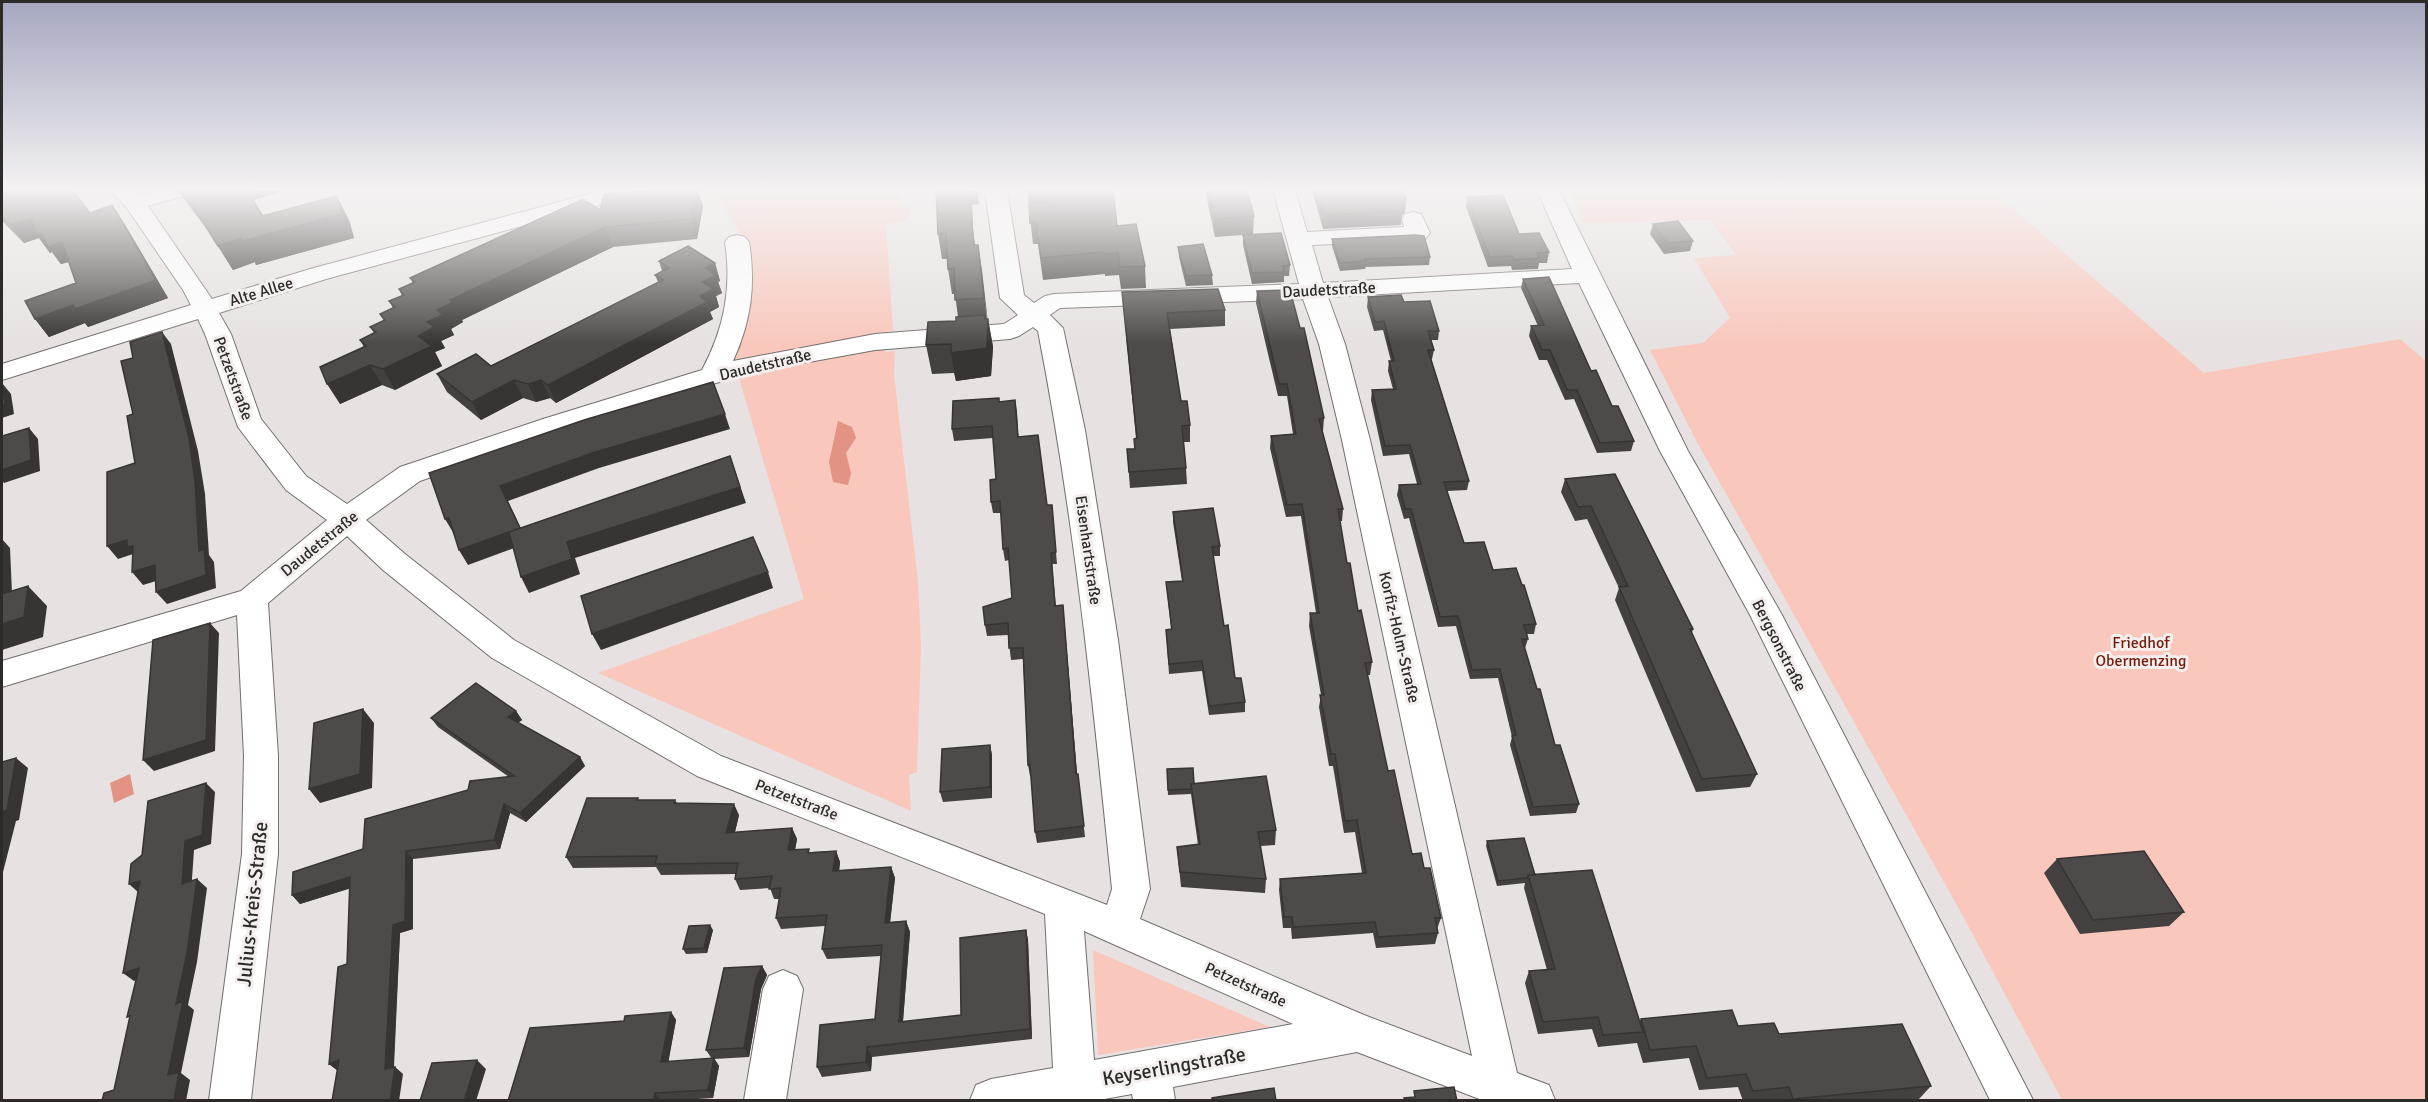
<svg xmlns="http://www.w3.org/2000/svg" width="2428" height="1102" viewBox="0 0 2428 1102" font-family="Signika,sans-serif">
<rect width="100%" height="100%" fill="#e7e2e1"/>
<path fill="#f9c7bc" d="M673,190H899L902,202L912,212L903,221L886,224L893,331L884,332L885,352L895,351L894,374L918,582L921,646L917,772L909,775L911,811L598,673L804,599L734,361L745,314L742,239L733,220L717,197L695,195Z
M1569,190H1991L2204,373L2400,339L2426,361V1100H2062L1959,909L1698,444L1650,350L1703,343L1730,318L1694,258L1736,255L1711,220L1584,223Z
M1093,950L1270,1027L1098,1055Z"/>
<path fill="#e29383" d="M838,421L852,427L856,438L846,453L851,473L848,485L833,482L829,462Z
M130,774L134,794L114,803L110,783Z"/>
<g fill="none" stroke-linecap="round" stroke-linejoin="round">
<defs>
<path id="minor" d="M110,190H133L139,195L157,190H190L187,195L148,206L212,299L310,269L604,190H639L636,195L326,279L219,313L231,334L261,419L306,476L347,504L400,467L543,419L702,370C724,329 732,289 725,242L729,237L737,235L745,237L749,242C756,285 751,322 733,361L875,334L1004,324L1018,315L1000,298L985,190H1007L1024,295L1034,303L1045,296L1054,294L1299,284L1273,190H1295L1307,232L1404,227L1402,219L1405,214L1413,212L1421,214L1430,233L1426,238L1418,240L1312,245L1323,283L1572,269L1537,190H1559L1688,451L1782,615L2033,1100H1990L1750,615L1660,451L1579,283L1328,297L1345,344L1370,440L1517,1073L1549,1085L1555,1100H1482L1357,1052L1173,1087L1175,1100H1133L1132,1094L1099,1100H970L976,1085L991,1079L1053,1068L1045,914L697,776L492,658L383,570L347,536L268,603L278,756V854L251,1100H209L242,854L244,756L237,615L2,687V661L241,591L327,520L286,490L238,427L205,334L198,319L2,380V364L191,305L183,290L127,208ZM1303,299L1319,344L1342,440L1472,1056L1364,1015L1140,919L1150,889L1118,640L1085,430L1063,328L1050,315L1060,308ZM1033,327L1038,331C1074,515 1093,702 1112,889L1107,905L721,756L514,640L405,554L366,520L420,481L563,431L748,373L875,350L1010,339L1019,336ZM1084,931L1104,940L1293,1024L1094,1060Z
M783,970L797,976L803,989L786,1100H744L763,989L769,976Z"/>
</defs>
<use href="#minor" stroke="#726e6d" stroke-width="2"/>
<use href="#minor" fill="#fff" fill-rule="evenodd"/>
</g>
<path fill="#43403f" d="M2,190L124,223L168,298L88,327L85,323L49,337L35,319L76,283L69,262L61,264L52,252L50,253L39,238L24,243L2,221Z
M177,190H285L254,200L263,215L349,220L354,238L256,265L255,262L233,270L209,232L184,199Z
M659,190H697L703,206L697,239L613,247L462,320L463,322L451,329L454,335L441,341L445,348L435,352L442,366L395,390L382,385L340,404L364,347L360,340L374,333L370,327L384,321L380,314L393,308L389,301L402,296L399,289L413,283L410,278L600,210Z
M936,190H977L979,204L972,205L973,229L975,245H978L987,319H988L993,347L991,376L956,381L954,373L932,374L926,345L956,321L958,317L955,294H952L948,269L947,259H942L938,234Z
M1027,190H1113L1117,226L1145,266L1146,288L1121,289L1119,275L1105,276V274L1043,280L1038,244H1033Z
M1205,190H1247L1254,216L1253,234L1290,265L1289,276H1284V282L1252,284L1243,245V235L1215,237Z
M1312,190H1403L1406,198L1405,212L1402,215L1401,225L1323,229Z
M1467,197L1519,234L1549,252L1547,263H1539L1538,269L1512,270L1511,266L1488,267L1466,207Z
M1653,224L1693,241L1690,251L1664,254L1650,234Z
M1332,239L1430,257L1429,265L1366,267L1365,269L1340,271L1332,246Z
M1178,247L1212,275L1213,285L1186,286L1179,257Z
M659,261L715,263L720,281L718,282L722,293L716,296L719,307L710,312L713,319L556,403L550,398L536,402L523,398L481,420L447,392L437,374L491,366L658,282L655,275L662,271Z
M1523,279L1591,371L1612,406L1634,441L1631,451L1597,453L1574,399L1565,400L1547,360H1539L1529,336L1531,326H1538L1521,288Z
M1257,291L1324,418L1323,431H1322L1343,509L1342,521H1340L1347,563L1358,611L1372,662L1370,675H1367L1388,771L1412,854L1424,868L1441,918L1437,929L1438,933L1435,944L1376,948L1373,933L1292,939L1291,928H1283L1279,890L1280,879L1362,873L1355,832L1344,833L1333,766H1329L1319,707L1321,695L1309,626L1310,613H1316L1301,516L1286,517L1270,448L1271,436L1293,434L1287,396H1278L1256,303Z
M1122,292L1225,310V326L1170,329L1181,401L1190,425V442H1183L1186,468L1187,484L1130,488L1127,449H1134L1136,438Z
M1368,297L1404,302L1439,331L1438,340H1431L1434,350L1432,359H1431L1469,481L1467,490L1447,491L1464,543L1493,570L1536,624L1534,634H1527L1528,639L1525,648H1524L1537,689L1555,745L1579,804L1576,813L1530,816L1510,745L1512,737L1498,678L1470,679L1456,626L1438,627L1409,518L1404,519L1397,495L1399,485L1417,484L1409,454L1383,456L1371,400L1372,390L1393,389L1388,371L1389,361H1391L1383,330L1374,331L1367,307Z
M1015,400L1018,437L1047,505H1052L1057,564H1052L1056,606L1063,605L1077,774H1078L1085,837L1037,843L1035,832L1031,776H1030L1028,765L1023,659L1011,660L1008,635L987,636L985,625L1012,598L1009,560L1005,561L1003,549L1001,513H993L991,502L996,479L993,438L954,441L952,429L1000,402Z
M1615,474L1693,629L1692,633L1757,774L1750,787L1696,792L1615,600L1619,588L1587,519L1575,521L1561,492L1565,479Z
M1173,512L1220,546V556H1213L1224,626L1235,678L1245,702V712L1209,715L1202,671L1169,674L1166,630L1171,629L1166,582L1182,581L1173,522Z
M516,711L522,720L518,723L580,757L585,766L526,822L510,813L500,849L413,859V929L400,933L394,1067L403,1074L337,1070L329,1064L347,964L350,888L300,904L292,895L363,849L468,790L509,777L438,727L431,718Z
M990,745L992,755V798L943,802L940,792Z
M1167,769L1276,830L1275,845L1260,846L1266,879L1265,893L1181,887L1177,847L1198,845L1191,794L1168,795Z
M640,800H675L677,803L739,815L735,832L792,828L797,839L795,850L810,852L836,851L840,862L839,871L891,867L895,878L890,922L906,921L910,932L903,1022L961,1015L1026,930L1028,940L1032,1039L872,1057L871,1071L822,1077L817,1067L875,1019L881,956L827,959L822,949L825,926L781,929L776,918L779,899H774L770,888L740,890L735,879L736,874L661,875L656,867L573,868L566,857Z
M1487,841L1535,874L1640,1021L1641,1019L1738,1026L1779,1034L1931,1086L1919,1099L1900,1101H1743L1738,1087L1699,1090L1689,1058L1643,1063L1637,1043L1598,1047L1592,1029L1538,1034L1525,983L1529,971L1547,970L1524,888L1525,883L1497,886L1486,846Z
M2057,859L2184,912L2169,926L2080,934L2044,873Z
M713,930L707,953L686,954L683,949Z
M762,966L767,975L761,989L749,1057L714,1059L719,1066L713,1098L667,1101H508L624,1021L671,1012L676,1020L668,1062L712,1059L706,1050Z"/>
<path fill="#373433" d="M248,190H285L254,200L272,233L337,196L349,220L354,238L256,265L255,262L233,270L218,246L241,238Z
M696,190H697L703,206L697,239L691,219Z
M969,190H970L972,205L973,229L978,270L970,204Z
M1406,198L1405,212L1402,215V204Z
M112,205L124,223L168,298L88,327L85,323L49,337L35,319L73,305Z
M31,219L62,242L75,260L61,264L52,252L50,253L39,238L24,243L11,225Z
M605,227L613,247L462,320L463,322L451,329L454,335L441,341L445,348L435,352L442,366L395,390L383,369L437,310L450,300Z
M978,245L982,270L988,323L984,298Z
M715,263L720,281L718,282L722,293L716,296L719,307L710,312L713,319L556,403L548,385L700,296L705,268Z
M988,319L993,347L991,376L956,381L951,353L988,332Z
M162,332L171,344L198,451L205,494L209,555L214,562L216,588L167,604L156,592L199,551Z
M370,365L382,385L340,404L327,384Z
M514,380L523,398L481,420L472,402Z
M541,380L550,398L536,402L528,384Z
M2,383L11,394L14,414L2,418Z
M1015,400L1017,412L1019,449L1018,437Z
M725,414L730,429L599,468L508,501L528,543L468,565L459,550L500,486L592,453Z
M29,428L38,439L40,471L4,483L2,480V470Z
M730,456L746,503L575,558L580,574L529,593L521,577L567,542Z
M449,518L454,534L445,519Z
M2,539L10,548L13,616L2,604Z
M127,540L133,546V554L118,559L107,546Z
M155,565L166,578L143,585L132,572Z
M768,572L773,588L601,650L592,634Z
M28,586L47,606L43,637L2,650V624Z
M1063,605L1064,616L1078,785L1076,774Z
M210,623L219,633L215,751L154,771L143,760Z
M363,709L374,723L372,788L320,803L309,789Z
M516,711L522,720L514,726L508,717Z
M990,745L992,755V798L990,787Z
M580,757L585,766L526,822L520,813Z
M16,758L28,768L19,820L16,821L2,876V819Z
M206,783L215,792L211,844L194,850L191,893L182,884L185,841Z
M504,804L510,813L500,849L494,840Z
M734,804L739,815L732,844L726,833Z
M792,828L797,839L793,861L788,850Z
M406,851L413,859V929L400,933L393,1077L385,1069L393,925Z
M836,851L840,862L838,882L833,871Z
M891,867L895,878L889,933L885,923Z
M350,877L358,886L300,904L292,895Z
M197,879L207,888L197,962L188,1005L194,1010L181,1073L190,1080L186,1101H174L168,1075L176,1004Z
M140,881L139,893L129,884Z
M906,921L910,932L902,1032L899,1022Z
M710,925L713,930L707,953L704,948Z
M1026,930L1028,940L1032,1039L1030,1029Z
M762,966L767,975L761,989L749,1057L744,1048L756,979Z
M139,968L150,976L134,981L123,973Z
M671,1012L676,1020L667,1070L661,1062Z
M867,1047L872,1057L871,1071L866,1062Z
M714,1058L719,1066L713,1098L708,1090Z
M339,1060L338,1071L329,1064Z
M477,1060L486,1069L476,1101H464Z
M395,1067L403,1074L399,1101H390Z
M655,1093L661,1101H655L654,1099Z"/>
<path fill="#4e4a49" stroke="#373433" stroke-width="1.5" d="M2,190H72L90,213L112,205L156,280L75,309L73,305L35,319L25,301L76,283L62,242L48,247L42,234L37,235L31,219L11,225L2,216Z
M180,190H248L262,216L337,196L341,214L242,241L241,238L218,246L195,209Z
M659,190H696L691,219L605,227L450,300L453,302L437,310L443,315L427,322L434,327L418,336L432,346L383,369L370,365L327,384L320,367L366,346L360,340L376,332L370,327L385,320L380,314L395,307L389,301L404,295L399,289L415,282L410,278L583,199L600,210L604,194Z
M936,190H969L970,204L974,245H978L984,298L955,300L954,268L948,269L946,233L938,234Z
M1080,190H1113L1117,226L1136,224L1145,266L1120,267L1118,253L1104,254L1103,252L1041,258L1036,222L1030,223L1029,204L1076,199Z
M1209,190H1247L1254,216L1215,219Z
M1316,190H1403L1406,198L1402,204L1403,211L1324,215Z
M1503,195L1519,234L1539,233L1549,252L1537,253L1540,258L1514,260L1512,256L1490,257L1467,197Z
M1678,221L1693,241L1667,243L1653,224Z
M1281,233L1290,265L1283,266L1284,272L1252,273L1243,235Z
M1416,235L1424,236L1430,257L1365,259L1366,261L1340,263L1332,239Z
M1203,244L1212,275L1186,276L1178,247Z
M688,246L715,263L705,268L716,275L702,282L714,289L700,296L707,302L548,385L541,380L528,384L514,380L472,402L437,374L476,354L491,366L663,280L655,275L669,268L659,261Z
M1549,277L1591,371L1596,370L1612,406H1618L1634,441L1600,443L1577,390H1567L1550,350H1542L1531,326L1544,325L1523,279Z
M1218,289L1225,310L1167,313L1181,401H1187L1190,425L1182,426L1186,468L1129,472L1127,449H1135L1134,439L1137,438L1122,292Z
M1290,290L1300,328H1304L1324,418L1319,419L1343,509H1338L1347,563H1350L1358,611L1361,610L1372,662L1365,663L1388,771L1394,770L1412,854L1421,853L1424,868H1430L1441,918H1435L1438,933L1378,937L1375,922L1293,927L1292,917H1284L1280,879L1366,873L1357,820L1345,821L1335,754H1331L1320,695H1324L1310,613H1319L1302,504L1287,505L1271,436L1296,434L1287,384H1279L1257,291Z
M1401,295L1404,302L1430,301L1439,331H1428L1434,350H1428L1469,481L1444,482L1464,543L1484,542L1493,570L1516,568L1522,585H1524L1536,624L1524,625L1528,639H1522L1537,689H1540L1555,745H1560L1579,804L1533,807L1512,736L1516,735L1500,669L1472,670L1458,616L1440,617L1411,509H1405L1399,485L1421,484L1410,445L1385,446L1372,390L1396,389L1389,361H1394L1384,321L1375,322L1368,297Z
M985,315V319H988L987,348L951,353V344L926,345L928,322L956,321V317Z
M162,332L189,438L195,481L199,551L204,549L206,575L156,592L155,565L132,572L133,546L127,547V540L107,546V472L135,463L127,416L133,414L121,361L133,358L130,342Z
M713,382L725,414L592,453L500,486L520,528L459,550L449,518L445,519L429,473L584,420Z
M2,383L5,404L2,405Z
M999,398V402L1015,400L1018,437L1038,435L1047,505H1052L1056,552L1051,553L1055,606L1063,605L1076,774H1078L1084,826L1035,832L1030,764L1028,765L1023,648H1009L1008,623L985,625L983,607L1012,598L1008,548L1003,549L1000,501L991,502L990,480L996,479L992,426L952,429L953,401Z
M29,428L31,460L2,470V436Z
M730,456L740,487L567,542L572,559L521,577L509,532Z
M1615,474L1693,629H1690L1757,774L1702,779L1619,587L1628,586L1591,506L1578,507L1565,479Z
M1213,508L1220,546L1212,547L1224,626L1228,625L1235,678H1241L1245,702L1209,706L1202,661L1169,664L1166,630L1172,629L1166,582L1183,581L1173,512Z
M753,537L768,572L592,634L581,596Z
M28,586L24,617L2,624V594Z
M210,623L206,740L143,760L153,640Z
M476,683L516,711L508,717L580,757L520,813L504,804L494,840L406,851L405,921L393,925L385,1069L395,1067L390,1101H332L339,1060L329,1064L338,967L347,964L350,877L292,895L293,872L363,849L365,819L468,790L470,781L514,776L431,718Z
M363,709L360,774L309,789L314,723Z
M990,745V787L940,792L942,749Z
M16,758L7,810L4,811L2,819V762Z
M1193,768L1194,784H1191V789L1168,790L1167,769Z
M1266,776L1276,830L1258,832L1266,879L1180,872L1177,847L1200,844L1191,784Z
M206,783L202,835L185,841L182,884L197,879L187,953L176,1004L183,1001L168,1075L179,1072L174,1101H102L104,1093L114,1090L130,1016L127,1017L139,968L123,973L140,881L129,884L131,864L142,855L148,801Z
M587,798H638L637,800H675L674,803L734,804L726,833L792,828L788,850L809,849L808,853L836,851L833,871L891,867L885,923L906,921L899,1022L961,1015L960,938L1026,930L1030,1029L867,1047L866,1062L817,1067L820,1025L875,1019L882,945L822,949L827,915L776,918L781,888L769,889L772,876L735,879L738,863L655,864L657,856L566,857Z
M1524,838L1535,875H1528L1527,878L1498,881L1487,841Z
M2144,851L2184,912L2093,920L2057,859Z
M1592,870L1643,1032L1603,1035L1598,1017L1543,1022L1529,971L1555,969L1528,875Z
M710,925L704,948L683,949L689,926Z
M762,966L756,979L744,1048L706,1050L724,968Z
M1732,1010L1738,1026L1774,1023L1779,1034L1902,1024L1931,1086L1793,1099L1789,1087L1753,1091L1746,1074L1707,1078L1696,1046L1650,1050L1641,1019Z
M671,1012L661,1062L714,1058L708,1090L655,1093L654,1099L639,1101H508L530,1028L624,1021L625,1016Z
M477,1060L464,1101H420L432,1063Z
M1454,1087L1457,1101H1405L1404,1098L1415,1097L1414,1091Z
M1274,1088L1276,1101H1212V1098Z"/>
<linearGradient id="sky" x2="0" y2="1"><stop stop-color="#a5a7c0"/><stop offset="0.55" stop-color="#f4f2f2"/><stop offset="1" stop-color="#f4f2f2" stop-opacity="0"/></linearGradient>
<rect width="2428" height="344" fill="url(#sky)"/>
<g text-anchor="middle" stroke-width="6" stroke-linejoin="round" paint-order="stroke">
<g font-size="16" fill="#2c2b2a" stroke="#f4efee">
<text transform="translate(1329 289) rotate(-3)" y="6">Daudetstraße</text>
<text transform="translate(261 291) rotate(-17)" y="6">Alte Allee</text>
<text transform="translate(765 364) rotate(-13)" y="6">Daudetstraße</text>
<text transform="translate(234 378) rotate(70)" y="6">Petzetstraße</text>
<text transform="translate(319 543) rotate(-39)" y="6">Daudetstraße</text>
<text transform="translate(1089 550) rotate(82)" y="6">Eisenhartstraße</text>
<text transform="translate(1400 637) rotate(77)" y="6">Korfiz-Holm-Straße</text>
<text transform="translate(1780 645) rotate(63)" y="6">Bergsonstraße</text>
<text transform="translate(797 799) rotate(21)" y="6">Petzetstraße</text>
<text transform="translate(1246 984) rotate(24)" y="6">Petzetstraße</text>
</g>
<g font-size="16" fill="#761a0a" stroke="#f4efee">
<text x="2141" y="648">Friedhof<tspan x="2141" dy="18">Obermenzing</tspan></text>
</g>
<g font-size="20" fill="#2c2b2a" stroke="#f4efee">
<text transform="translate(252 904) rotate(-84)" y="7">Julius-Kreis-Straße</text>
<text transform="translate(1174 1066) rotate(-10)" y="7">Keyserlingstraße</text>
</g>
</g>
<rect width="2428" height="1102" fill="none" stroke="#2c2b2a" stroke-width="6"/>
</svg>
